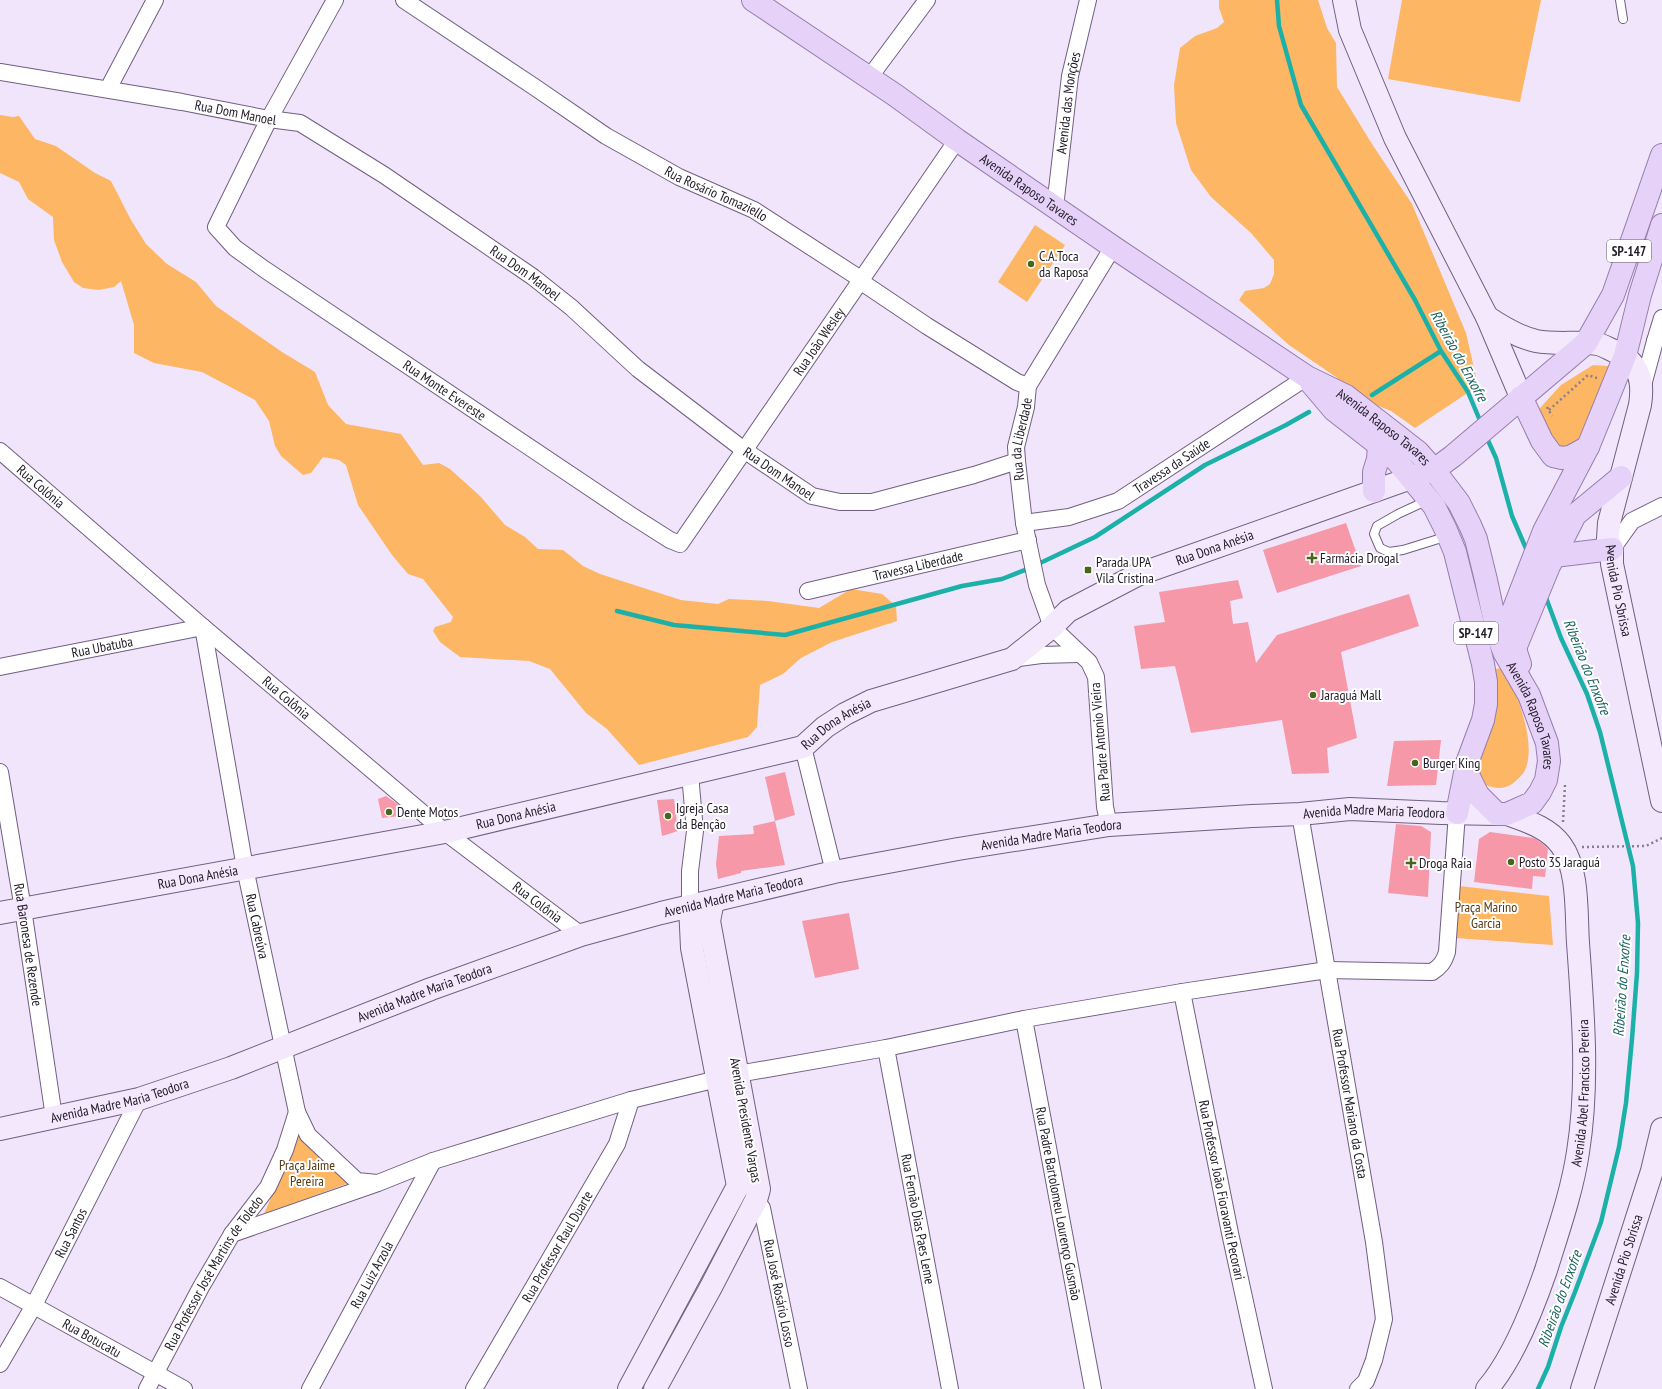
<svg xmlns="http://www.w3.org/2000/svg" width="1662" height="1389" viewBox="0 0 1662 1389" font-family="'PT Sans Narrow',sans-serif">
<rect width="100%" height="100%" fill="#f0e5fb"/>
<path fill="#fcb664" d="M1219,0H1318L1327,28L1336,43L1337,87L1372,144L1412,204L1466,333L1478,386L1415,428L1391,411L1354,396L1336,377L1289,345L1239,300L1245,291L1264,288L1270,284L1274,274V260L1251,233L1211,197L1191,170L1176,123L1174,85L1180,48L1195,36L1217,28L1224,22L1219,8Z
M1402,0H1541L1520,102L1388,79Z
M0,115L13,117L19,116L35,139L56,146L95,173L111,181L131,220L146,244L167,264L196,282L216,306L282,352L315,372L328,405L346,424L401,434L423,465L439,463L450,469L480,496L505,525L525,537L538,549L563,550L583,566L600,574L681,600L718,604L729,599L768,601L819,608L851,589L882,594L896,606L897,621L832,642L801,658L783,674L760,685L757,727L748,737L639,765L607,729L586,713L550,669L529,661L460,657L440,642L433,631L435,627L451,622L453,617L423,579L408,574L392,555L358,505L346,465L339,460L323,457L311,473L303,475L281,456L275,446L269,421L255,400L202,372L154,363L134,353V325L121,281L114,287L99,290L83,288L74,282L62,262L54,240L53,217L28,199L19,182L0,173Z
M1035,225L1065,245L1027,302L998,282Z
M1593,365L1608,366L1612,376L1582,441L1566,448L1556,444L1541,422L1540,408L1561,385Z
M1506,667C1516,696 1536,738 1526,768C1524,774 1517,780 1512,784C1502,791 1490,788 1480,782L1475,747L1491,670Z
M1459,886L1549,896L1553,945L1456,938Z
M299,1132L349,1183L264,1214Z"/>
<g fill="none" stroke-linecap="round" stroke-linejoin="round">
<path stroke="#1bb1a8" stroke-width="4.5" d="M1277,0L1279,26L1301,105L1415,300L1441,351L1468,392L1481,423
M1372,395L1441,351
M1486,436L1496,458L1512,516L1528,553
M1036,565L1095,537L1205,465L1286,425L1309,412
M617,611L674,625L785,635L962,586L1002,579L1030,568
M1538,1389L1548,1367L1561,1327L1575,1292L1601,1222L1619,1147L1626,1103L1632,1039L1637,973L1638,923L1633,866L1600,732L1587,694L1561,638L1545,595"/>
</g>
<path fill="#f698a8" d="M1346,523L1361,566L1277,593L1263,550Z
M1238,580L1243,598L1230,601L1233,624L1248,622L1256,663L1277,635L1409,594L1419,626L1341,652L1357,738L1327,748L1329,773L1292,774L1282,720L1191,733L1175,666L1141,669L1134,626L1165,622L1159,592Z
M1441,740L1436,785L1387,786L1394,741Z
M785,772L795,815L775,821L765,777Z
M386,796L400,806L410,815L382,818L378,799Z
M674,799L678,831L662,836L657,800Z
M775,821L785,865L741,871V873L718,879L716,864L719,836L754,834L753,826Z
M1396,824L1421,826L1431,832L1428,897L1388,893Z
M1490,832L1534,838L1542,843L1548,849L1545,877L1533,876L1532,889L1474,882L1479,839Z
M849,913L859,969L815,978L802,921Z"/>
<g fill="none" stroke-linecap="round" stroke-linejoin="round">
<defs>
<path id="lane" d="M1620,0L1623,19
M1428,500L1398,514L1377,526L1374,534L1380,548L1389,552L1403,550L1448,536"/>
<g id="street">
<path id="s1" d="M335,0L269,119L216,227L235,248L264,269L629,514L670,540L680,544L957,140"/>
<path id="s2" d="M404,0L533,86L606,136L679,177L754,210L856,276L860,281L927,326L1017,382L1028,386"/>
<path id="s3" d="M0,72L182,102L269,119L300,123L384,175L533,277L572,308L638,369L744,450L812,496L840,502H872L974,475L1017,461"/>
<path d="M869,78L927,0"/>
<path d="M108,89L155,0"/>
<path id="s4" d="M1055,207L1070,76L1088,0"/>
<path d="M1655,341L1662,318"/>
<path d="M1642,389L1655,341L1662,337"/>
<path id="s5" d="M0,451L203,627L445,832L581,935"/>
<path id="s6" d="M1024,523L1069,517L1118,501L1307,377"/>
<path d="M1612,549L1632,521L1662,506"/>
<path id="s7" d="M808,591L1028,540"/>
<path d="M1012,659L1041,655L1078,654"/>
<path id="s8" d="M0,667L203,627L245,868L297,1112L308,1135L357,1181L377,1183"/>
<path d="M803,747L834,872"/>
<path id="s9" d="M0,772L23,909L54,1117"/>
<path d="M690,774L695,831L690,871V906"/>
<path id="s10" d="M1300,814L1374,1242L1384,1319L1374,1360L1366,1381L1358,1389"/>
<path id="s11" d="M1109,825L1105,807L1096,677L1089,662L1052,627L1037,585L1024,523L1017,461L1016,447L1026,407L1028,386L1113,247"/>
<path id="s12" d="M1182,992L1230,1233L1264,1389"/>
<path id="s13" d="M1024,1019L1093,1389"/>
<path id="s14" d="M886,1048L950,1389"/>
<path id="s15" d="M756,1200L762,1208L799,1389"/>
<path d="M232,1234L378,1183L433,1161L631,1100L738,1074L886,1048L1024,1019L1182,992L1327,970L1432,972C1440,967 1444,962 1447,952L1457,813"/>
<path id="s16" d="M0,1287L184,1389"/>
<path id="s17" d="M0,1364L33,1307L139,1099"/>
<path id="s18" d="M147,1389L201,1287L232,1234L268,1187L285,1150L297,1112"/>
<path id="s19" d="M310,1389L433,1161"/>
<path id="s20" d="M474,1389L617,1144L631,1100"/>
</g>
<g id="secondary">
<path d="M1344,0L1350,30L1395,138L1487,317L1521,397"/>
<path id="s21" d="M1487,317C1502,327 1518,337 1536,341C1557,345 1577,341 1597,344C1603,345 1609,349 1614,351C1639,362 1644,380 1640,405L1609,523L1608,539L1612,549V564L1662,801"/>
<path id="s22" d="M0,913L445,832L803,747L825,727L845,714L871,701L1012,659L1052,627L1068,611L1137,575L1411,478"/>
<path id="s23" d="M0,1129L139,1099L231,1068L431,989L581,935L661,913L834,872L958,849L1109,825L1252,816L1300,814L1350,809L1441,813L1497,814"/>
<path d="M629,1389L738,1186L692,948L690,906"/>
<path d="M655,1389L711,1287L756,1200L759,1189L709,921L713,901"/>
<path id="s24" d="M1487,1389C1513,1359 1533,1308 1546,1270C1558,1231 1572,1192 1578,1152C1589,1083 1583,1012 1578,943C1576,914 1579,869 1561,845C1548,827 1526,821 1507,814"/>
<path id="s25" d="M1582,1389L1652,1171L1662,1129"/>
</g>
<g id="primary">
<path id="s26" d="M753,0L895,95L957,140L1113,247L1307,377L1346,396L1418,452L1434,470L1459,503L1470,525L1476,539L1486,580L1498,636L1504,652L1529,695L1547,743L1549,761L1546,780L1540,792L1532,803L1507,814H1497L1478,795L1469,777L1467,763"/>
<path d="M1311,383L1334,410L1379,445L1397,461L1434,506L1445,528L1455,552L1483,664L1486,682V704L1483,720L1467,763L1457,813"/>
<path d="M1521,397L1542,441L1553,456L1562,458L1570,457L1588,447"/>
<path d="M1421,474L1434,470L1453,456L1586,343L1613,295L1662,155"/>
<path d="M1374,491V472L1378,459L1379,445"/>
<path d="M1554,556L1612,549"/>
<path d="M1516,646L1549,566L1575,515L1621,477"/>
<path d="M1520,664L1515,649L1513,611L1544,531L1588,447L1625,356L1640,295L1662,225"/>
</g>
</defs>
<use href="#lane" stroke="#715f80" stroke-width="10"/>
<use href="#street" stroke="#715f80" stroke-width="18"/>
<use href="#secondary" stroke="#715f80" stroke-width="24"/>
<use href="#primary" stroke="#977dac" stroke-width="24"/>
<path stroke="#877e8f" stroke-width="2.5" stroke-dasharray="2 3" stroke-linecap="butt" d="M1547,407L1552,416
M1549,410L1588,375L1597,378
M1563,822L1565,785
M1582,847L1646,846L1662,838"/>
<use href="#lane" stroke="#fff" stroke-width="8"/>
<use href="#street" stroke="#fff" stroke-width="16"/>
<use href="#secondary" stroke="#f3e8fc" stroke-width="22"/>
<use href="#primary" stroke="#e6d1f8" stroke-width="22"/>
</g>
<g fill="#48661b" stroke="#fff" stroke-width="1.5">
<circle cx="1031" cy="264" r="4"/>
<path d="M1310 552h4v4h4v4h-4v4h-4v-4h-4v-4h4z"/>
<rect x="1084" y="566" width="8" height="8" rx="2"/>
<circle cx="1313" cy="695" r="4"/>
<circle cx="1415" cy="763" r="4"/>
<circle cx="389" cy="812" r="4"/>
<circle cx="668" cy="816" r="4"/>
<circle cx="1511" cy="862" r="4"/>
<path d="M1409 857h4v4h4v4h-4v4h-4v-4h-4v-4h4z"/>
</g>
<g text-anchor="middle" stroke-width="4" stroke-linejoin="round" paint-order="stroke">
<g fill="#fff" stroke="#645f68" stroke-width="1">
<rect x="1607" y="240" width="44" height="22" rx="3"/>
<rect x="1454" y="622" width="44" height="22" rx="3"/>
</g>
<g font-size="13" font-weight="bold" fill="#211a27">
<text x="1629" y="256">SP-147</text>
<text x="1476" y="638">SP-147</text>
</g>
<g font-size="14" fill="#211a27" stroke="#fff">
<text dy="5" stroke="none"><textPath href="#s4" startOffset="105">Avenida das Monções</textPath></text>
<text dy="5" stroke="none"><textPath href="#s3" startOffset="239">Rua Dom Manoel</textPath></text>
<text dy="5" stroke="none"><textPath href="#s26" startOffset="335">Avenida Raposo Tavares</textPath></text>
<text dy="5" stroke="none"><textPath href="#s2" startOffset="368">Rua Rosário Tomaziello</textPath></text>
<text dy="5" stroke="none"><textPath href="#s3" startOffset="575">Rua Dom Manoel</textPath></text>
<text dy="5" stroke="none"><textPath href="#s1" startOffset="1065">Rua João Wesley</textPath></text>
<text dy="5" stroke="none"><textPath href="#s1" startOffset="538">Rua Monte Evereste</textPath></text>
<text dy="5" stroke="none"><textPath href="#s26" startOffset="762">Avenida Raposo Tavares</textPath></text>
<text dy="5" stroke="none"><textPath href="#s11" startOffset="409">Rua da Liberdade</textPath></text>
<text dy="5" stroke="none"><textPath href="#s6" startOffset="161">Travessa da Saúde</textPath></text>
<text dy="5" stroke="none"><textPath href="#s3" startOffset="899">Rua Dom Manoel</textPath></text>
<text dy="5" stroke="none"><textPath href="#s5" startOffset="54">Rua Colônia</textPath></text>
<text dy="5" stroke="none"><textPath href="#s22" startOffset="1284">Rua Dona Anésia</textPath></text>
<text dy="5" stroke="none"><textPath href="#s7" startOffset="113">Travessa Liberdade</textPath></text>
<text dy="5" stroke="none"><textPath href="#s21" startOffset="391">Avenida Pio Sbrissa</textPath></text>
<text dy="5" stroke="none"><textPath href="#s8" startOffset="104">Rua Ubatuba</textPath></text>
<text dy="5" stroke="none"><textPath href="#s5" startOffset="378">Rua Colônia</textPath></text>
<text dy="5" stroke="none"><textPath href="#s26" startOffset="1097">Avenida Raposo Tavares</textPath></text>
<text dy="5" stroke="none"><textPath href="#s22" startOffset="861">Rua Dona Anésia</textPath></text>
<text transform="translate(1100 742) rotate(-95)" y="5">Rua Padre Antonio Vieira</text>
<text dy="5" stroke="none"><textPath href="#s23" startOffset="1419">Avenida Madre Maria Teodora</textPath></text>
<text dy="5" stroke="none"><textPath href="#s22" startOffset="525">Rua Dona Anésia</textPath></text>
<text dy="5" stroke="none"><textPath href="#s23" startOffset="1095">Avenida Madre Maria Teodora</textPath></text>
<text dy="5" stroke="none"><textPath href="#s22" startOffset="201">Rua Dona Anésia</textPath></text>
<text dy="5" stroke="none"><textPath href="#s23" startOffset="771">Avenida Madre Maria Teodora</textPath></text>
<text dy="5" stroke="none"><textPath href="#s5" startOffset="702">Rua Colônia</textPath></text>
<text dy="5" stroke="none"><textPath href="#s8" startOffset="511">Rua Cabreúva</textPath></text>
<text dy="5" stroke="none"><textPath href="#s9" startOffset="175">Rua Baronesa de Rezende</textPath></text>
<text dy="5" stroke="none"><textPath href="#s23" startOffset="447">Avenida Madre Maria Teodora</textPath></text>
<text dy="5" stroke="none"><textPath href="#s24" startOffset="315">Avenida Abel Francisco Pereira</textPath></text>
<text dy="5" stroke="none"><textPath href="#s23" startOffset="123">Avenida Madre Maria Teodora</textPath></text>
<text dy="5" stroke="none"><textPath href="#s10" startOffset="294">Rua Professor Mariano da Costa</textPath></text>
<text transform="translate(746 1120) rotate(80)" y="5">Avenida Presidente Vargas</text>
<text dy="5" stroke="none"><textPath href="#s12" startOffset="202">Rua Professor João Fioravanti Pecorari</textPath></text>
<text dy="5" stroke="none"><textPath href="#s13" startOffset="188">Rua Padre Bartolomeu Lourenço Gusmão</textPath></text>
<text dy="5" stroke="none"><textPath href="#s14" startOffset="174">Rua Fernão Dias Paes Leme</textPath></text>
<text dy="5" stroke="none"><textPath href="#s17" startOffset="149">Rua Santos</textPath></text>
<text dy="5" stroke="none"><textPath href="#s20" startOffset="165">Rua Professor Raul Duarte</textPath></text>
<text dy="5" stroke="none"><textPath href="#s25" startOffset="136">Avenida Pio Sbrissa</textPath></text>
<text dy="5" stroke="none"><textPath href="#s18" startOffset="134">Rua Professor José Martins de Toledo</textPath></text>
<text dy="5" stroke="none"><textPath href="#s19" startOffset="130">Rua Luiz Arzola</textPath></text>
<text dy="5" stroke="none"><textPath href="#s15" startOffset="97">Rua José Rosário Losso</textPath></text>
<text dy="5" stroke="none"><textPath href="#s16" startOffset="105">Rua Botucatu</textPath></text>
</g>
<g font-size="14" fill="#211a27" stroke="#fff" text-anchor="start">
<text x="1039" y="261">C.A.Toca<tspan x="1039" dy="16">da Raposa</tspan></text>
<text x="1320" y="563">Farmácia Drogal</text>
<text x="1096" y="567">Parada UPA<tspan x="1096" dy="16">Vila Cristina</tspan></text>
<text x="1321" y="700">Jaraguá Mall</text>
<text x="1423" y="768">Burger King</text>
<text x="676" y="813">Igreja Casa<tspan x="676" dy="16">da Benção</tspan></text>
<text x="397" y="817">Dente Motos</text>
<text x="1519" y="867">Posto 3S Jaraguá</text>
<text x="1419" y="868">Droga Raia</text>
</g>
<g font-size="14" fill="#583912" stroke="#fff">
<text x="1486" y="912">Praça Marino<tspan x="1486" dy="16">Garcia</tspan></text>
<text x="307" y="1170">Praça Jaime<tspan x="307" dy="16">Pereira</tspan></text>
</g>
<g font-size="15" font-style="italic" fill="#1c645f" stroke="#fff">
<text transform="translate(1459 356) rotate(61)" y="5">Ribeirão do Enxofre</text>
<text transform="translate(1587 667) rotate(68)" y="5">Ribeirão do Enxofre</text>
<text transform="translate(1622 986) rotate(-86)" y="5">Ribeirão do Enxofre</text>
<text transform="translate(1560 1299) rotate(-70)" y="5">Ribeirão do Enxofre</text>
</g>
</g>
</svg>
